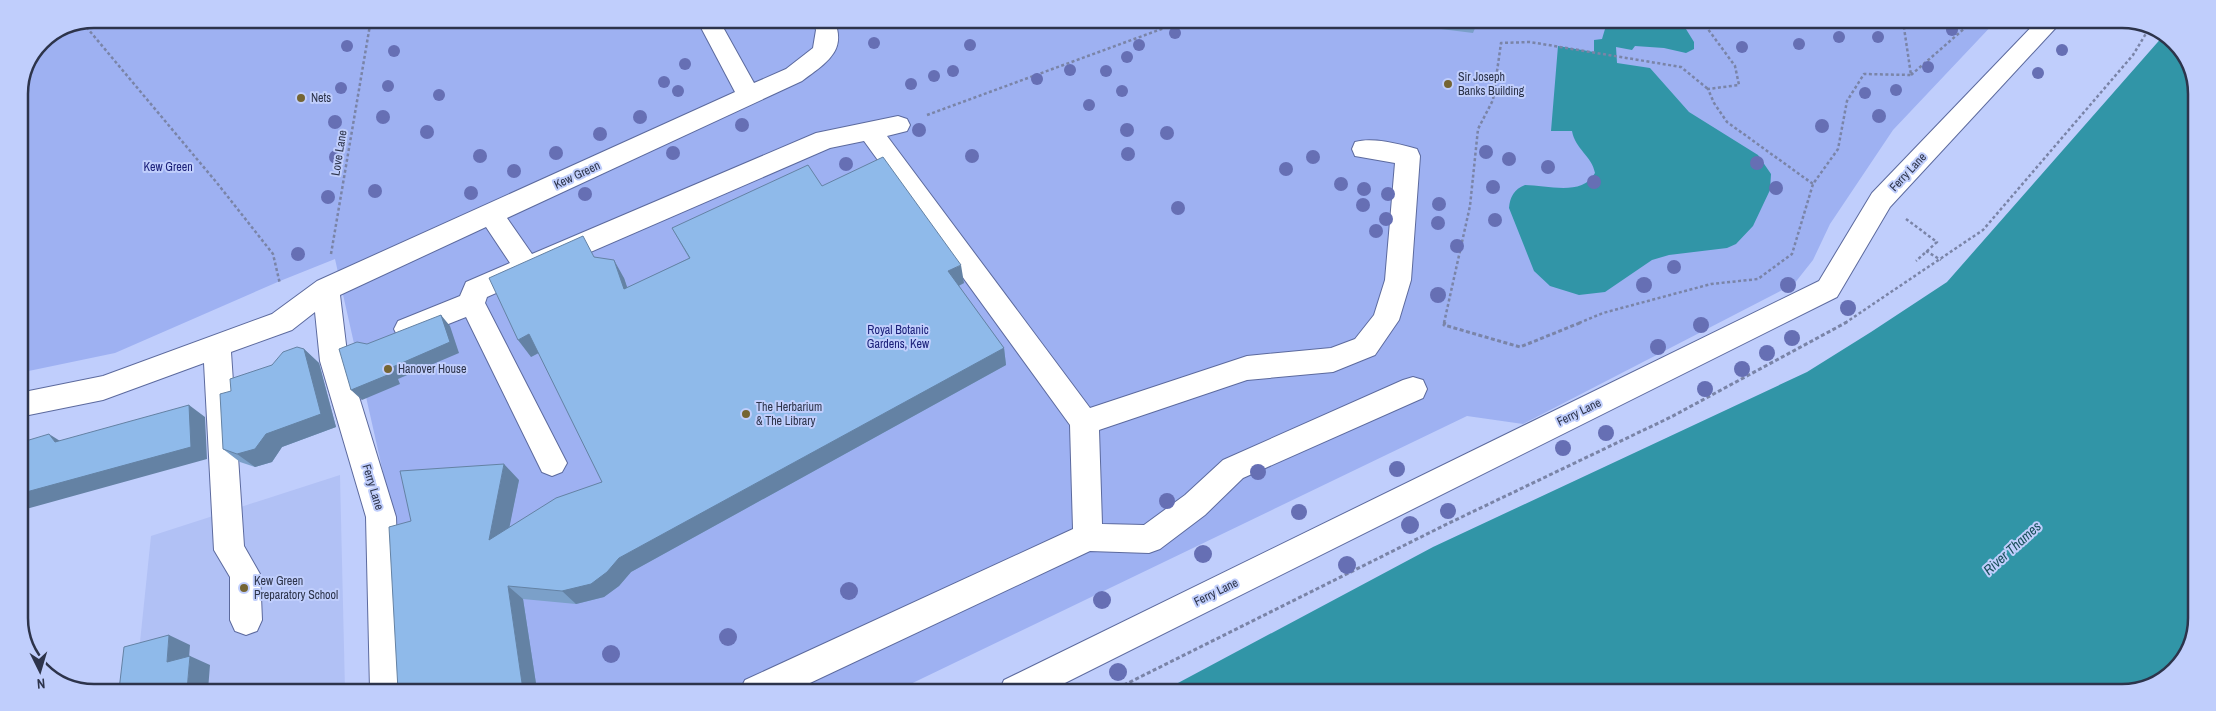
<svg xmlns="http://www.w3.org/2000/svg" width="2216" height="711" viewBox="0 0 2216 711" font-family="'Archivo Narrow',sans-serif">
<rect width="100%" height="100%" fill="#c0cefc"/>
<path fill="#b1c1f5" d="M340,475L345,690H135L151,536Z"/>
<path fill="#9eb1f2" d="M93,19L1996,21L1893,130L1830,224L1813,260L1794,284L1523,424L1467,416L896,691L432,690L335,259L280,281L115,353L19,373V93L41,40Z"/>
<path fill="#3195a7" d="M1604,21H1681L1694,42V49L1686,53L1664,48L1635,46L1632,50L1616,47L1617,63L1650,68L1689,112L1758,155L1771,174L1770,190L1753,226L1736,244L1727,248L1669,255L1652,260L1605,292L1579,295L1550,286L1534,271L1509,208C1510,197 1514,189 1525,185C1547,185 1582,197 1595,173C1592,156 1575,149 1572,131H1551L1558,46L1594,52V40L1602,39L1605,29Z
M2164,35L2182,48L2197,88L2195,637L2168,677L2123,692L1163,691L1433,547L1807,372L1871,332L1947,282Z"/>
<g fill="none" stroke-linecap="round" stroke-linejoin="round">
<defs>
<path id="minor" d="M697,20H719L754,83L786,69L813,48L816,30L812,20H834C848,52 824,64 802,81L507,218L532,254L816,133L898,116L907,119L910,125L907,131L887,136L1090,408L1247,356L1331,348L1355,339L1374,315L1385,280L1395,163L1355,156L1352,149L1355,142C1373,137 1399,144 1417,149L1420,156L1411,280L1399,320L1375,355L1333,372L1247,380L1099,430L1102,524L1144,525L1185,495L1223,460L1403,380L1413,377L1423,380L1427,389L1423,398L1243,478L1205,515L1160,549L1149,553L1090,551L793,691L740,690L745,680L1073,529L1070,425L864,141L830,148L487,297L485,303L567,463L562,472L552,476L542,472L466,317L408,340L398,337L394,329L398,321L460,296L466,282L510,263L486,227L340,295L348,361L396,517L402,690H370L366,517L320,361L315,312L292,330L231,352L244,546L260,574L262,620L257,631L246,635L235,631L230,620V577L214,550L204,363L103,400L19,417V393L103,376L272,314L317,281L735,92Z
M2037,21H2062L1890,207L1837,297L1049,691H999L1004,680L1819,281L1872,193Z"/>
</defs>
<use href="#minor" stroke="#5c6a9e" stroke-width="2"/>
<path stroke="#7a84a7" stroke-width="2.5" stroke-dasharray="3 2.5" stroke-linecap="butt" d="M1702,21L1735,66L1739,85L1708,89L1714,103L1727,122L1813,184
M83,23L217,183L273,254L280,284
M1911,75L1973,21
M927,115L1186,20
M1906,219L1937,242L1916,261
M1926,251L1941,260
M331,254L371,19
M1444,323L1470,206L1478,129L1493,100L1501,43L1530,42L1681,67L1708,89
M1579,323L1603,313L1711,284L1758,279L1792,254L1813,184L1838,149L1847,101L1864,74L1911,75L1903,21
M1845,323L1983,230L2133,55L2150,27"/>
<path stroke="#7a84a7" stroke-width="3" stroke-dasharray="4 2.5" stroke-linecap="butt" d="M1445,322L1444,325L1520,347L1582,322
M1112,691L1447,524L1671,417L1847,322"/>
<use href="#minor" fill="#fff" fill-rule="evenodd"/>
</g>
<g fill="#666fb4">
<circle cx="1952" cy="30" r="6"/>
<circle cx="1175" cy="33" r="6"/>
<circle cx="1839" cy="37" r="6"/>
<circle cx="1878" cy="37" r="6"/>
<circle cx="874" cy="43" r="6"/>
<circle cx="1799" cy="44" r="6"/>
<circle cx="970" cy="45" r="6"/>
<circle cx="1139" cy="45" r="6"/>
<circle cx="347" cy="46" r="6"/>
<circle cx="1742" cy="47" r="6"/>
<circle cx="2062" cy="50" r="6"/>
<circle cx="394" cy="51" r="6"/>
<circle cx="1127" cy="57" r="6"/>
<circle cx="685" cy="64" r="6"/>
<circle cx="1928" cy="67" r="6"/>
<circle cx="1070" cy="70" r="6"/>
<circle cx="953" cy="71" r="6"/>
<circle cx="1106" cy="71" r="6"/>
<circle cx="2038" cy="73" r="6"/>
<circle cx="934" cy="76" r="6"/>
<circle cx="1037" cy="79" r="6"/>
<circle cx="664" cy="82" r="6"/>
<circle cx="911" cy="84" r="6"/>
<circle cx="388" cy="86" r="6"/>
<circle cx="341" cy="88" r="6"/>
<circle cx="1896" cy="90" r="6"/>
<circle cx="678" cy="91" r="6"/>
<circle cx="1122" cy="91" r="6"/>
<circle cx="1865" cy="93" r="6"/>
<circle cx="439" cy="95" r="6"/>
<circle cx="1089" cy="105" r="6"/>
<circle cx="1879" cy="116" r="7"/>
<circle cx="383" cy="117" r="7"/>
<circle cx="640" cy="117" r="7"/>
<circle cx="335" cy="122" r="7"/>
<circle cx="742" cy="125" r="7"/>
<circle cx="1822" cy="126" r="7"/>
<circle cx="919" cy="130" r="7"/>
<circle cx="1127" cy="130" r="7"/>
<circle cx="427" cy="132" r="7"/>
<circle cx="1167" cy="133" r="7"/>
<circle cx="600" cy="134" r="7"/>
<circle cx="1486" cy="152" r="7"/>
<circle cx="556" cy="153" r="7"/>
<circle cx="673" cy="153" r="7"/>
<circle cx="1128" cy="154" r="7"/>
<circle cx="480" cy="156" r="7"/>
<circle cx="972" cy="156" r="7"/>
<circle cx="336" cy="157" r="7"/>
<circle cx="1313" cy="157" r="7"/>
<circle cx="1509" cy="159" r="7"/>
<circle cx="1757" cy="163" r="7"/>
<circle cx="846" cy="164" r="7"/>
<circle cx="1548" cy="167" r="7"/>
<circle cx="1286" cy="169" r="7"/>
<circle cx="514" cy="171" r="7"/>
<circle cx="1594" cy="182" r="7"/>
<circle cx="1341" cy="184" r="7"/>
<circle cx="1493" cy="187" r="7"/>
<circle cx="1776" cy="188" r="7"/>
<circle cx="1364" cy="189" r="7"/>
<circle cx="375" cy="191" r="7"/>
<circle cx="471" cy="193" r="7"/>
<circle cx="585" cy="194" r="7"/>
<circle cx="1388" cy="194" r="7"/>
<circle cx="328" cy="197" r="7"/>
<circle cx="1439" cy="204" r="7"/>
<circle cx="1363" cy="205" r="7"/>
<circle cx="1178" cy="208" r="7"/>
<circle cx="1386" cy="219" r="7"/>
<circle cx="1495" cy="220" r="7"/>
<circle cx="1438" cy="223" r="7"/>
<circle cx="1376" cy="231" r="7"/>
<circle cx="1457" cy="246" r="7"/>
<circle cx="298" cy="254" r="7"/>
<circle cx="1674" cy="267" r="7"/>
<circle cx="1644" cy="285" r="8"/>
<circle cx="1788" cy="285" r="8"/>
<circle cx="1438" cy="295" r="8"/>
<circle cx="1848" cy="308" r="8"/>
<circle cx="1701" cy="325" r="8"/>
<circle cx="1792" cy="338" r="8"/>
<circle cx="1658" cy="347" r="8"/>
<circle cx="1767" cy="353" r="8"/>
<circle cx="1742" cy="369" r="8"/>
<circle cx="1705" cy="389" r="8"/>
<circle cx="1606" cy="433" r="8"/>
<circle cx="1563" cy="448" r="8"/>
<circle cx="1397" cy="469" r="8"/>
<circle cx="1258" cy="472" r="8"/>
<circle cx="1167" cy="501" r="8"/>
<circle cx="1448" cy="511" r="8"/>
<circle cx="1299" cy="512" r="8"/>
<circle cx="1410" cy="525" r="9"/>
<circle cx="1203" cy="554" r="9"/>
<circle cx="1347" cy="565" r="9"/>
<circle cx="849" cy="591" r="9"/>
<circle cx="1102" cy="600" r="9"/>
<circle cx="728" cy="637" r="9"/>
<circle cx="611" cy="654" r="9"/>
<circle cx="1118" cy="672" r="9"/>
</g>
<path fill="#7ba0c9" d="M1443,20L1478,21L1473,33L1441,29Z
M822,186L964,283L959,286L1004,348L1006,365L631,572L619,586L604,597L576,604L523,599L537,690H398L411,521L519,480L509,527L602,482L539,353L531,357L595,257L624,278L627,288L689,258L682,246L672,228Z
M304,349L319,363L336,427L282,447L272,462L255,467L240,462L223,449L231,391L272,365Z"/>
<path fill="#6482a4" d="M614,260L624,278L634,307L624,289Z
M961,265L964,283L952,289L948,271Z
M441,315L450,326L459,353L398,379L400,384L362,400L351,390Z
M529,334L542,351L531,357L518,340Z
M1004,348L1006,365L631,572L619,586L604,597L576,604L562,591L619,558Z
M304,349L319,363L336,427L282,447L272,462L255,467L237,454Z
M189,405L205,417L207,459L19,511V494Z
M49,434L68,446L55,442Z
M504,464L519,480L504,554L489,540Z
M508,586L523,599L537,690H523Z
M169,635L190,645L188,671L167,662Z
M190,656L210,665L208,690H187Z"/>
<path fill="#8fbaea" stroke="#6482a4" d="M883,157L961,265L948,271L1004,348L619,558L607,572L591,584L562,591L508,586L523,690H398L389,527L411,521L400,471L504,464L489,540L556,498L602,482L529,334L518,340L489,278L583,236L594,257L614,260L624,289L690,258L672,228L808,165L822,186Z
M441,315L450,342L388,369L390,374L351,390L339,349L357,342L367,344Z
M297,347L304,349L321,414L266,434L255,449L237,454L223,449L220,394L231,391L230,379L272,365L283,352Z
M189,405L191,447L19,494V443L49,434L55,442Z
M169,635L167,662L190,656L187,690H119L124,647Z"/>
<g fill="#756533" stroke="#c0cefc" stroke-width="2">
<circle cx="1448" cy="84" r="5"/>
<circle cx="301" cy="98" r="5"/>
<circle cx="388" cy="369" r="5"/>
<circle cx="746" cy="414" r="5"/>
<circle cx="244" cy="588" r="5"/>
</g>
<g text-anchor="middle" stroke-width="4" stroke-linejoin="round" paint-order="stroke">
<g font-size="12" fill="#2d344b" stroke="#c0cefc" text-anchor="start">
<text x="1458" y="81">Sir Joseph<tspan x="1458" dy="14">Banks Building</tspan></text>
<text x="311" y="102">Nets</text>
<text x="398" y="373">Hanover House</text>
<text x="756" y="411">The Herbarium<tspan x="756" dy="14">&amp; The Library</tspan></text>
<text x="254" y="585">Kew Green<tspan x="254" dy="14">Preparatory School</tspan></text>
</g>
<g font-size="12" fill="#2d344b" stroke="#c0cefc">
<text transform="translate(339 153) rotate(-81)" y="4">Love Lane</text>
<text transform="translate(1908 172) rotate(-47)" y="4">Ferry Lane</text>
<text transform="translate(577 175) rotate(-25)" y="4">Kew Green</text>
<text transform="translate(1579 412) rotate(-26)" y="4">Ferry Lane</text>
<text transform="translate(373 487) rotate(73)" y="4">Ferry Lane</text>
<text transform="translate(1216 592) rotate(-26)" y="4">Ferry Lane</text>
</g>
<g font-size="12" fill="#1c217a" stroke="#c0cefc">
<text x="168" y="171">Kew Green</text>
<text x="898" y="334">Royal Botanic<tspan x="898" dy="14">Gardens, Kew</tspan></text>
</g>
<g font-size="14" font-style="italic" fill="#174f59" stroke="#c0cefc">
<text transform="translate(2012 548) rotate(-42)" y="5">River Thames</text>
</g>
</g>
<path d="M0 0H2216V711H0ZM94 28H2122A66 66 0 0 1 2188 94V618A66 66 0 0 1 2122 684H94A66 66 0 0 1 28 618V94A66 66 0 0 1 94 28Z" fill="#c0cefc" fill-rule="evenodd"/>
<path fill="none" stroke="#2d344b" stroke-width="2.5" d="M94 28H2122A66 66 0 0 1 2188 94V618A66 66 0 0 1 2122 684H94A66 66 0 0 1 28 618V94A66 66 0 0 1 94 28Z"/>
<g transform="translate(40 671) rotate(175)" stroke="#c0cefc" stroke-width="4" paint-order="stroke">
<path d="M0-4L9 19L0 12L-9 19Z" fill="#2d344b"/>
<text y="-8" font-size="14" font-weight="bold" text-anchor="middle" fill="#2d344b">N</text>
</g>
</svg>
